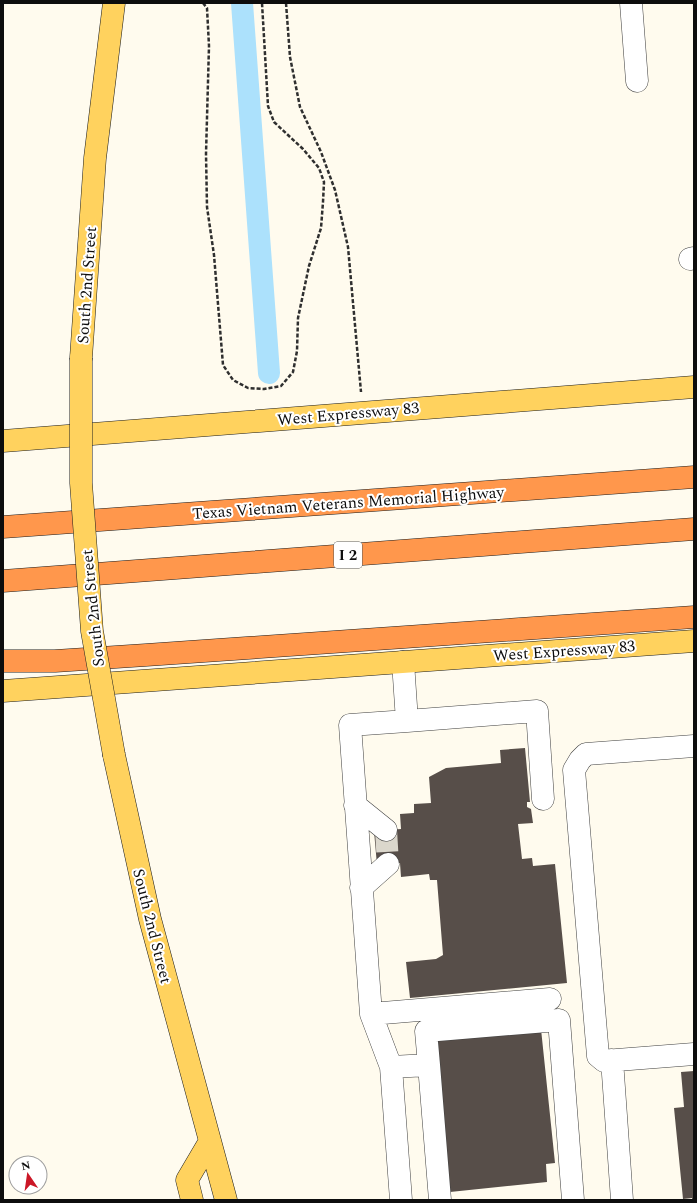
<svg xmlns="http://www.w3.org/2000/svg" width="697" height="1203" viewBox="0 0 697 1203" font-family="Spectral,serif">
<rect width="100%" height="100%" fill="#fffbee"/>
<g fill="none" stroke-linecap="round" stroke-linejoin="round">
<path stroke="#ace1fc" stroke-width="22" d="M242,3L269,373"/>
</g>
<path fill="#574e49" d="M525,748L530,802H527V807L531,809L533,823L518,824L522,859L532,858L533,866L555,864L567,983L410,998L406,962L436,959L443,955L437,880H430L429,874L401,877L400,863L377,865L374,831L401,829L400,814L414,813V804L431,803L429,777L446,768L501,763L500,750Z
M541,1029L555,1163L546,1164L547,1182L450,1192L434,1040Z
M694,1071V1200H692V1198L683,1199L674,1108L684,1107L681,1072Z"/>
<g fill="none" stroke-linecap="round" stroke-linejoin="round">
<path stroke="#dbd7cc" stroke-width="22" stroke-dasharray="22 11" stroke-linecap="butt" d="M386,830L388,864"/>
<defs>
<path id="minor" d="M631,3L637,81
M690,259L694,258
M403,662L407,721L537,711L543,799
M694,746L586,754L580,760L574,770L598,1056L604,1061L694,1054
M355,805L386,830
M361,888L388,864
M371,1014L550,999
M612,1060L622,1200
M429,1065L426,1031L559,1020L573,1200
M391,1067L429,1065L440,1200
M401,1200L391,1067L371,1014L350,725L407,721"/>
<path id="major" d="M81,358L95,158L114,3
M3,441L694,387
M3,691L694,641
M114,755L150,919L226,1200
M192,1200L187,1180L210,1141"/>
<path id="highway" d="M3,527L694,477
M3,581L694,529
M3,661H55L146,655L694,617"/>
</defs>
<use href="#minor" stroke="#404040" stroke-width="23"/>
<use href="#major" stroke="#1e1e1e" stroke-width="23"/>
<use href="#highway" stroke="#1e1e1e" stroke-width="23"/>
<path stroke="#2f2f2f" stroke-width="2.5" stroke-dasharray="4 2" stroke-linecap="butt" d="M203,3L207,8L209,46L206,154L207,207L214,255L223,365L233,380L248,388L264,389L281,386L293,372L297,351L298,318L309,266L321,228L323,202L324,182L319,168L303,149L274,122L268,106L262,3
M286,3L290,57L300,107L321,152L335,190L348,247L361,392"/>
<use href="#minor" stroke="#fff" stroke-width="22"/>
<use href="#major" stroke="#ffd25e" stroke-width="22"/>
<use href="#highway" stroke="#ff974c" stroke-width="22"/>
<defs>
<path id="major-bridge" d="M81,358V483L92,631L114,755"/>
</defs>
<use href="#major-bridge" stroke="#1e1e1e" stroke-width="23" stroke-linecap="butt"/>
<use href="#major-bridge" stroke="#ffd25e" stroke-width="22"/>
</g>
<g text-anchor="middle" stroke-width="4" stroke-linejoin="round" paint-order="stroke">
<rect fill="#fff" stroke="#565656" stroke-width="1" x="334" y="542" width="28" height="26" rx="3"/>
<g font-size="15" font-weight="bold" fill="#0d0d0d">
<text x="348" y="560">I 2</text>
</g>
<g font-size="16" fill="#0d0d0d" stroke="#fff">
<text transform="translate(86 285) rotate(-86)" y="6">South 2nd Street</text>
<text transform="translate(348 413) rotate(-5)" y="6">West Expressway 83</text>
<text transform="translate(348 502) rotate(-4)" y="6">Texas Vietnam Veterans Memorial Highway</text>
<text transform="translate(92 608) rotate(-96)" y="6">South 2nd Street</text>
<text transform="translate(564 650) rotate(-4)" y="6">West Expressway 83</text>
<text transform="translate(153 926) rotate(76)" y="6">South 2nd Street</text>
</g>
</g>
<rect width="697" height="1203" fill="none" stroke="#0d0d0d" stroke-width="8"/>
<g transform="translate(28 1175) rotate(347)"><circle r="19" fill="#ffffff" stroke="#9e9e9e"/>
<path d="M0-3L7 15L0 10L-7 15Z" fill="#cb1726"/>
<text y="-6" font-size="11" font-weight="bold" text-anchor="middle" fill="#0d0d0d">N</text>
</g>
</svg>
